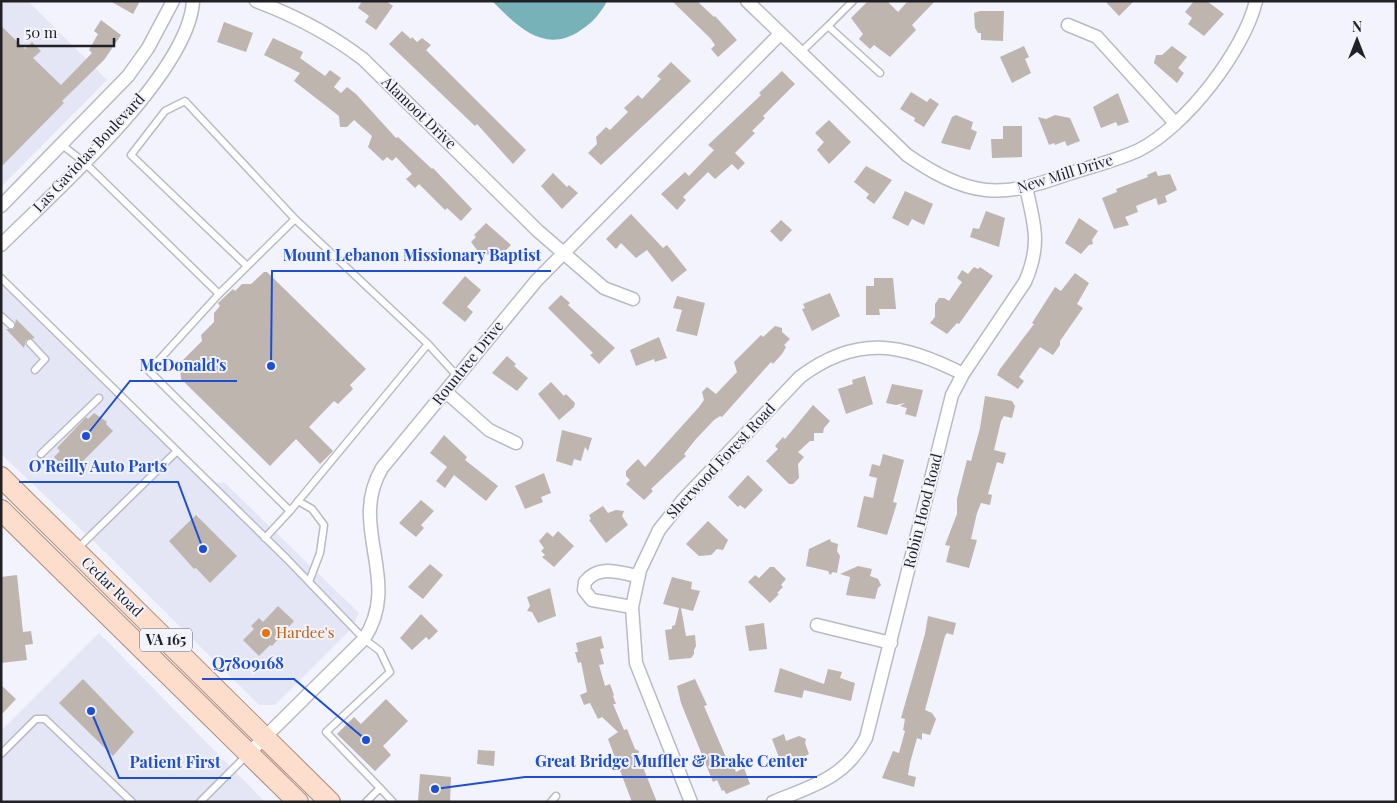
<svg xmlns="http://www.w3.org/2000/svg" width="1397" height="803" viewBox="0 0 1397 803" font-family="'Playfair Display',serif">
<rect width="100%" height="100%" fill="#f2f3fd"/>
<path fill="#e4e6f6" d="M1,1H28L107,80L1,187Z
M1,284L203,482L225,483L359,613L351,629L275,705H259L108,555L1,454Z
M99,633L265,802H1V731Z"/>
<path fill="#76b2b7" d="M492,1H607C601,13 592,23 581,30C545,55 518,27 492,1Z"/>
<path fill="#bdb5ae" d="M110,1H140L133,14Z
M362,1H386L393,6L376,30L365,22L369,16L358,8Z
M672,1H697L714,17L715,16L737,40L718,57L711,49L715,45L710,38Z
M868,1H887L898,12L908,1H935L912,25L916,30L890,57L874,45L870,49L859,39L863,34L851,18Z
M1105,1H1134L1119,16Z
M1194,1H1207L1224,14L1204,36L1188,24L1192,18L1185,12Z
M980,11H1004L1003,41L981,40V33H978L975,28L974,13Z
M101,20L121,35L115,44L104,60L62,101L64,103L1,167V26L25,49L32,42L41,51L33,58L61,85L92,53L89,50L98,34L94,31Z
M224,22L253,33L246,52L217,42Z
M402,31L411,39L412,37L417,42L422,38L431,45L426,50L526,150L513,164L477,124L475,126L389,44Z
M273,38L303,52L300,58L325,76L330,70L341,78L334,87L341,93L347,87L356,94L396,138L398,137L432,169L433,168L472,209L461,221L447,208L445,210L419,184L415,188L406,179L412,174L396,157L392,161L387,157L383,161L368,147L372,136L354,120L347,127H340L339,116L294,81L300,73L264,55Z
M1024,46L1029,57L1025,59L1031,73L1012,83L1000,57Z
M1172,46L1187,57L1178,68L1184,73L1177,83L1154,63L1156,55H1162Z
M671,62L691,81L601,165L588,153L597,144L596,137L606,127L610,130L628,112L624,108L638,95L642,99L661,79L657,76Z
M782,71L795,84L763,116L765,118L752,131L755,133L735,153L745,163L738,170L732,164L715,179L708,172L683,197L686,200L677,210L661,194L685,172L689,176L714,150L708,145L761,95L759,93Z
M911,92L927,102L930,98L939,104L924,127L914,121L915,118L900,109Z
M1118,93L1129,122L1118,126L1116,122L1101,128L1093,107Z
M956,115L973,122L971,129L977,132L970,150L941,143L952,117Z
M1055,115L1070,118L1080,141L1067,146L1065,141L1055,145L1054,143L1049,145L1038,117L1046,119Z
M829,120L851,142L829,164L817,150L824,142L815,133Z
M1003,126H1022V157L992,158L991,139H1003Z
M866,166L892,180L874,204L866,198L869,194L854,182Z
M1156,171L1158,176L1170,174L1177,190L1165,196L1167,202L1158,205L1156,198L1136,206L1138,212L1125,217L1129,225L1114,229L1102,198L1117,192L1116,189L1148,177L1147,175Z
M553,173L567,187L569,185L578,193L562,209L541,186Z
M905,191L933,204L924,225L912,219L908,226L892,218Z
M986,211L1005,218L999,247L970,237L973,228L979,229Z
M631,214L663,248L667,245L687,270L672,282L647,250L636,258L621,243L616,249L606,239Z
M1079,218L1098,231L1092,240L1093,244L1089,245L1081,254L1065,243Z
M781,220L792,230L781,242L770,231Z
M486,223L511,245L497,259L492,254L481,255L471,242L476,237L474,235Z
M974,267L978,269L980,267L993,276L959,324L957,323L947,334L930,323L935,317V304L939,298H944L949,301L962,282L957,278L962,270L968,274Z
M264,272H267L366,369L350,385L353,389L338,404L334,401L309,427L333,451L320,464L296,439L270,466L181,379L180,363L202,341L201,335L214,322V313L220,306L218,303L233,289L235,291L242,284H251Z
M1075,273L1089,283L1077,304L1083,308L1060,341V345L1053,355L1040,347L1019,377L1024,381L1018,389L997,375L1000,369L1034,324L1032,323L1055,287L1061,291Z
M465,276L481,290L467,307L473,312L465,322L442,303Z
M874,278H893L896,309H879L880,315H866V286H874Z
M830,293L840,316L812,331L802,309L805,308L803,304Z
M561,295L570,303L568,305L615,348L599,364L590,355L593,353L548,308Z
M677,296L705,303L697,336L676,331L682,310L673,308Z
M16,319L35,338L26,340L24,348L6,329H14Z
M775,326L782,328V332L790,339L784,345L786,347L782,354L773,364L771,362L722,417L720,416L714,420L696,439L684,454L686,456L651,489L653,491L644,500L626,484L630,480L626,476V471L638,459L645,467L699,407L704,400L702,392L707,387L716,394L737,372L734,362L761,335L763,337Z
M659,337L667,358L655,362L654,359L636,366L630,350Z
M507,356L516,364L514,366L528,378L517,391L492,373Z
M865,376L873,404L846,414L838,389L853,384L852,380Z
M551,382L564,396L566,394L575,403L574,407L559,420L538,394Z
M892,384L923,390L916,417L905,414L907,408L900,406L905,403L896,405L886,403Z
M985,396L1012,401L1015,406L1012,418L1004,416L1001,421L994,450L1006,453L1003,464L997,462L988,494L992,495L990,505L981,503L977,513L971,539L977,540L969,568L946,562L950,546L945,545L957,514V499L967,460L971,461L980,428Z
M813,405L830,421L824,428L823,433H814V441H810L798,452L804,457L798,464L799,478L793,484H789L766,461L778,449L775,446L783,437L785,439Z
M94,413L107,422L106,424L113,431L77,467L74,465L70,469L64,467L54,457L60,451L57,448L86,417L88,419Z
M562,430L592,438L588,451L585,447L581,461L574,459L572,466L556,461Z
M444,435L467,457L465,460L498,486L486,501L454,475L445,488L436,481L447,467L430,453Z
M883,454L904,460L893,502L897,503L887,535L857,527L864,496L873,498L877,478L869,476L872,464L880,466Z
M544,473L551,493L541,497L543,502L525,509L515,486Z
M748,475L763,490L745,509L740,505L738,507L728,497Z
M421,500L434,511L421,525L424,528L416,537L399,523Z
M603,506L608,513L616,510L624,511L622,516L628,525L606,543L589,520L591,519L589,515Z
M196,515L237,556L210,583L196,568L194,569L169,541Z
M708,521L728,540L723,550L717,549L711,555L699,556L686,544Z
M558,531L574,546L554,567L542,557L545,555L541,551L544,548L539,541L547,532L553,537Z
M830,539L831,542L838,544L837,551L840,556L837,573L833,572L830,575L828,571L806,566L809,549Z
M430,564L443,575L423,599L408,587Z
M858,566L872,569L870,576L878,579L881,585L878,588L875,599L846,595L850,577L840,574Z
M770,567H774L786,579L781,585L783,587L777,593L779,594L770,603L748,582L755,575L759,578Z
M17,575L23,632L31,631L33,644L25,645L27,660L1,663V577Z
M672,577L692,582L691,589L700,591L693,611L681,608L686,636L695,635L696,646L694,650V654L691,658L669,660L665,630L672,629V626L675,625L679,608L663,604Z
M550,588L556,616L538,623L532,612L527,611L530,606L527,597Z
M278,606L294,621L272,646L270,645L259,656L243,640L254,629L251,626L259,618L263,622Z
M421,614L438,631L429,640L426,637L412,650L400,638Z
M928,616L956,623L953,635L947,633L945,636L925,710L932,713L936,719L930,735L922,733V740L917,738L910,763L908,775L916,777L914,787L882,778L893,751L899,753L905,731L903,730L905,719L901,718L925,634Z
M764,623L767,649L749,651L745,626Z
M601,636L604,648L600,649L604,664L599,665L605,686L610,684L614,695L613,696L616,704H613L624,730L627,729L635,749L639,751L638,755L657,802H632L608,739L618,732L602,717L598,719L590,703L584,705L580,695L587,692L581,662L578,663L575,652H578L576,643Z
M780,668L824,684L828,669L842,672L840,678L855,683L851,701L804,690L802,698L774,692Z
M83,679L134,732L113,756L59,703Z
M695,679L707,705L704,706L728,762L731,760L736,772L744,768L750,784L726,794L724,790L722,791L717,780L713,782L681,703L677,686Z
M1,685L16,699L1,715Z
M386,699L408,721L383,746L391,755L375,771L337,734L354,717L361,724Z
M784,734L786,741L799,736L806,739L805,743L809,754L783,768L772,739Z
M478,750L495,751L494,766L477,764Z
M420,774L451,777L450,802H418Z"/>
<g fill="none" stroke-linecap="round" stroke-linejoin="round">
<defs>
<path id="lane" d="M828,26L853,1
M800,53L828,26L880,73
M62,145L84,162L219,294L149,371L290,511L265,538
M247,266L131,155L165,111L185,101L295,219
M1,278L287,559L364,639L380,651L390,672L326,732L380,788
M219,294L295,219L428,344
M1,316L11,325
M30,343L45,359L35,370
M41,454L99,398
M298,501L312,509L324,525L320,553L309,582
M290,511L428,344L458,377
M78,548L177,451
M1,754L36,719H45L132,802
M200,802L247,755
M366,802L380,788L393,802
M551,802L556,796"/>
<path id="street" d="M256,1C296,16 329,33 363,59L538,231L604,288L633,299
M747,1L907,155C930,171 957,187 986,190C1016,193 1042,183 1071,173C1093,166 1118,160 1139,150C1185,127 1244,51 1256,1
M1068,25L1097,37L1175,123
M1,206L128,76L148,48L173,1
M1,245C53,193 189,74 193,1
M446,392L489,430L516,443
M632,607L592,600L584,590L585,582C599,564 619,573 638,576
M817,625L891,643
M249,753L364,639C403,580 347,527 382,468L537,280L780,34
M691,802L636,663L632,607L640,570L659,530L683,500L800,377C857,334 903,343 963,374
M773,802C812,786 845,778 866,738L952,395L963,374L1025,282C1041,246 1035,225 1026,188"/>
<path id="primary" d="M1,477L330,802
M1,510L298,802"/>
</defs>
<use href="#lane" stroke="#b9bac3" stroke-width="9"/>
<use href="#street" stroke="#b9bac3" stroke-width="15"/>
<use href="#primary" stroke="#af8c7a" stroke-width="22"/>
<use href="#lane" stroke="#fff" stroke-width="6"/>
<use href="#street" stroke="#fff" stroke-width="12"/>
<use href="#primary" stroke="#fdddcb" stroke-width="20"/>
</g>
<circle fill="#e8710a" stroke="#f2f3fd" stroke-width="2" cx="266" cy="633" r="5"/>
<g text-anchor="middle" stroke-width="4" stroke-linejoin="round" paint-order="stroke">
<rect fill="#f2f3fd" stroke="#606066" stroke-width="1" x="140" y="628.5" width="52" height="23" rx="4"/>
<g font-size="14" font-weight="bold" fill="#212125">
<text x="166" y="645">VA 165</text>
</g>
<g font-size="15" fill="#212125" stroke="#f2f3fd">
<text transform="translate(419 113) rotate(44)" y="5">Alamoot Drive</text>
<text transform="translate(89 153) rotate(-47)" y="5">Las Gaviotas Boulevard</text>
<text transform="translate(1065 174) rotate(-17)" y="5">New Mill Drive</text>
<text transform="translate(468 363) rotate(-51)" y="5">Rountree Drive</text>
<text transform="translate(721 461) rotate(-47)" y="5">Sherwood Forest Road</text>
<text transform="translate(923 511) rotate(-76)" y="5">Robin Hood Road</text>
<text transform="translate(112 587) rotate(44)" y="5">Cedar Road</text>
</g>
<g font-size="15" fill="#c56008" stroke="#f2f3fd" text-anchor="start">
<text x="276" y="638">Hardee's</text>
</g>
</g>
<path fill="none" stroke="#1d4ed8" stroke-width="2" d="M271 366L272 271H551M86 436L130 381H237M203 549L178 482H19M366 740L294 679H202M435 789L525 777H817M91 711L119 778H231"/>
<g fill="#1d4ed8" stroke="#f2f3fd" stroke-width="2">
<circle cx="271" cy="366" r="5"/>
<circle cx="86" cy="436" r="5"/>
<circle cx="203" cy="549" r="5"/>
<circle cx="366" cy="740" r="5"/>
<circle cx="435" cy="789" r="5"/>
<circle cx="91" cy="711" r="5"/>
</g>
<g font-size="16" text-anchor="middle" font-weight="bold" fill="#1d4ed8" stroke="#f2f3fd" stroke-width="4" stroke-linejoin="round" paint-order="stroke">
<text x="412" y="261">Mount Lebanon Missionary Baptist</text>
<text x="183" y="371">McDonald's</text>
<text x="98" y="472">O'Reilly Auto Parts</text>
<text x="248" y="669">Q7809168</text>
<text x="671" y="767">Great Bridge Muffler &amp; Brake Center</text>
<text x="175" y="768">Patient First</text>
</g>
<rect width="1397" height="803" fill="none" stroke="#212125" stroke-width="5"/>
<g transform="translate(1357 40)" stroke="#f2f3fd" stroke-width="4" paint-order="stroke">
<path d="M0-4L9 19L0 12L-9 19Z" fill="#212125"/>
<text y="-8" font-size="14" font-weight="bold" text-anchor="middle" fill="#212125">N</text>
</g>
<path d="M18 38v8h96v-8" fill="none" stroke="#212125" stroke-width="2.5"/>
<text x="25" y="38" font-size="15" fill="#212125" stroke="#f2f3fd" stroke-width="4" paint-order="stroke">50 m</text>
</svg>
